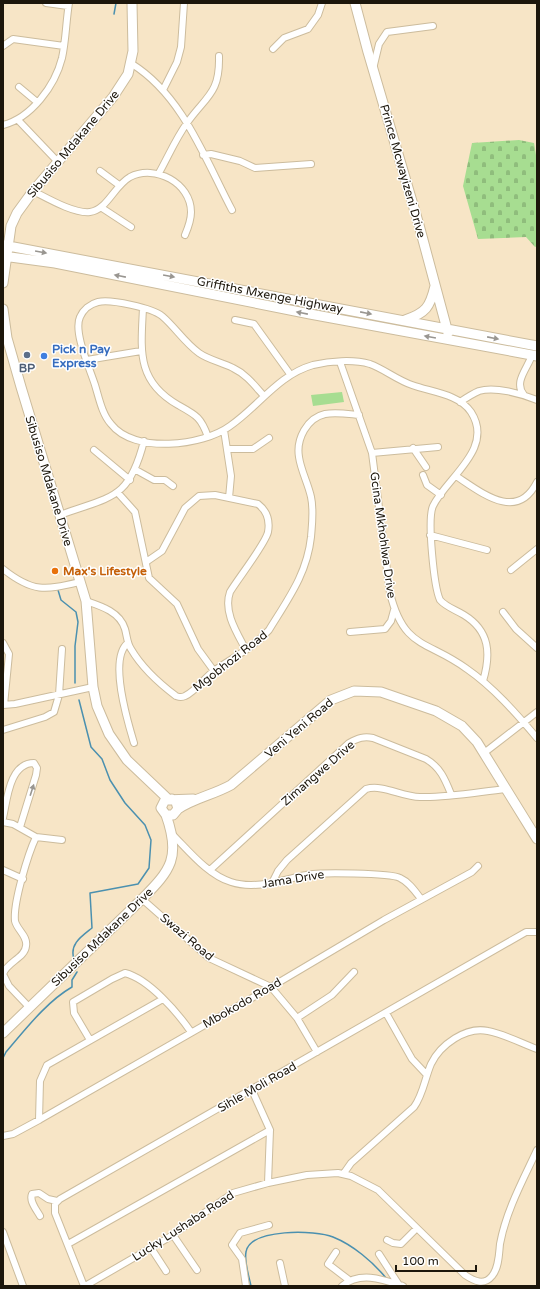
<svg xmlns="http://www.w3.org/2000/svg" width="540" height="1289" viewBox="0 0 540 1289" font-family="'Varela Round',sans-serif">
<defs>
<pattern id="cemetery-stones" width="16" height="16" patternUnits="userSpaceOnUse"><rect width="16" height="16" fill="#a7dd91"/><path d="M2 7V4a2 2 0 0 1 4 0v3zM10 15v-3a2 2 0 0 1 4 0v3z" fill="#8fbd7c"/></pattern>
</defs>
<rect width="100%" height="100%" fill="#f7e5c6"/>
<path fill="url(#cemetery-stones)" d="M519,140L534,143L537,161V246L535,247L526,237L478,239L463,186L472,143Z"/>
<path fill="#a7dd91" d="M342,392L344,402L313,406L311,395Z"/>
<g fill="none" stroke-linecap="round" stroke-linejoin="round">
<path stroke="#4b90af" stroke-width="1.5" d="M114,14L116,3
M58,590L61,600L76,612L78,622L75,646V683
M74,959C69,944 82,936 92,928L90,893L138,884L149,868L151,840L145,825L125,803L110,780L102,759L91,747L79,700
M3,1058L6,1052C25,1030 46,1002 72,987V980L77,972
M251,1286C249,1276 244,1262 246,1252C250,1228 316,1230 333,1237C353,1245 373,1262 386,1278"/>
<defs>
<path id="street" d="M46,3L68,6
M3,46L13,39L64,46
M273,49L284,38L308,29L318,15L322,3
M132,64C183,96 205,159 232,210
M373,69L379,44L387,32L433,26
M19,87L37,102
M163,90L177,62L181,47L184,3
M18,120L58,162
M3,125C31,118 55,86 62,58C66,40 66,21 69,3
M203,155L211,154L240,161L255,168L311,164
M100,171L119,185
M159,173C168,157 176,138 187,123C206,96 220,94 219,56
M33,191C47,198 74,214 90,212C107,210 114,186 130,177C155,164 191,183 191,212C191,220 188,228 185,235
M102,208L131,227
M143,308C141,350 136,381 178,405C196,415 201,417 208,437
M235,320L254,324L290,374
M87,360L141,351
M340,362L372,453L390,593C404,650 428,640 467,669C493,687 516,713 537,738
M524,395C513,382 528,368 532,355
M264,396C255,386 246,374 233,368C221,362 209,360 199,353C184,342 175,327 162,316C152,308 111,299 98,302C90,304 83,310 80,317C73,332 90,369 95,385C99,398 102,414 111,424C134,454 203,446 230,426C259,406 278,375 313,365C330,361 353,359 370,364C384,369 397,380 412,385C431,392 459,394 471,412C495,449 446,478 433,506C427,519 434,587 440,600C446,607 456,610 464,615C490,631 491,654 483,681
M460,402C466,398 472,394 479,391C495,386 522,394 537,400
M224,430L231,476L229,498
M413,448L426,467
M229,449H253L269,438
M94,450L130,480
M372,453L438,447
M136,470L154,480H165L173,486
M423,475L427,485L441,495
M456,476C482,493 517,522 537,482
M118,493L135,512L149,578L177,604L198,649L214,671
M60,515C112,496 129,500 144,441
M430,535L487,550
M146,562L162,551L185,508L199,496L215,495L258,504C267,511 270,521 268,532C266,543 237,580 230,592C223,612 237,633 246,650
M3,569C33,593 45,590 80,582
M511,570L537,549
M86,601C101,606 120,612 125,629C127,636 127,643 131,649C141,666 160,684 176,696C179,697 181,698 185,696C196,691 205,677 215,670C234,657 254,647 269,630C288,599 307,574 311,537C312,524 314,510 311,497C308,483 301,471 299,457C296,439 307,418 325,414C336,412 348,414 359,415
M503,612L516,629L537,648
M350,632L385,629L391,621L394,610
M3,643L9,654L4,705
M128,643C108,658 128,723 134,743
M3,705L15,704L93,687
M3,730L45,717L54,712L59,695L62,649
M484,753L537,712
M3,818C7,801 9,763 34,763L37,768L36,775L20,827
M3,822L13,824L36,837L62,840
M172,834C189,851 208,875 231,882C255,890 282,880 306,875C318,872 391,873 400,878C409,882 415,891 421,899
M3,870L23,879
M210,870L349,743C358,738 364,736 373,738L426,759C440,767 445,779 451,794
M272,883L278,871L287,860L366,789C383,784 402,797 420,797C447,798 478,792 506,789
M142,899L209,958L271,987L297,1018L317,1052
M29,1007L9,986L3,974C7,962 25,958 26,946C28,936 17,930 15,921C13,903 28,854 36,837
M386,1013L412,1059L427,1075
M297,1018L332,995L354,972
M90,1040L74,1013L73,1002L112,979L125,973C149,979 178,1013 191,1032
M252,1090L270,1130L268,1183
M39,1120L40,1081L47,1065L163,999
M3,1136L13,1134L39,1120L271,987L384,920L472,872L478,866
M344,1173L351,1163L414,1107C423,1095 425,1078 431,1064C440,1045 466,1026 488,1031C504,1034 521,1043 537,1049
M40,1216C36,1209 29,1201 32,1194L39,1193L48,1199L57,1201
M3,1232L23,1286
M173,1235L197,1270
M387,1240L393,1243L401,1244L417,1228
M68,1244L270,1130
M151,1248L166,1271
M336,1252L328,1264L349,1280
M379,1254L399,1285
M280,1263L285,1286
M84,1286L55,1213V1204L60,1199L526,932H537
M85,1286L168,1238L233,1193L268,1183L307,1175L338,1173L351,1176L378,1190L465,1275C474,1281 484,1286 492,1276C499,1268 499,1253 500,1244C506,1211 523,1180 537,1150
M246,1286L242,1259L232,1245L240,1233L269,1225
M342,1286C360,1271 382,1279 403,1286"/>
<path id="secondary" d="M355,3L368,52L419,225L448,333
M3,245L537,346
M3,256L55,263L310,314L537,356
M3,283L11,226L17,213L33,191L113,97L128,74L133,51L132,3
M3,309L7,338L21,387L86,601L93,687L97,706L109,734L127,760L168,799
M405,320C426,313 430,307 435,286
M172,799L176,802L178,809L173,815H166L161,808L165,800L193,799
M178,809C194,798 213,795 231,785L331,700L354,691L381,692L436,711L462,726L477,742L537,839
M3,1033L142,899C171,870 181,857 166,815"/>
</defs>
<use href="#street" stroke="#ccbc9d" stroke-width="8"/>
<use href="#secondary" stroke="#ccbc9d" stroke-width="11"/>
<use href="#street" stroke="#fff" stroke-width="6"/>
<use href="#secondary" stroke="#fff" stroke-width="9"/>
</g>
<defs><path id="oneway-solid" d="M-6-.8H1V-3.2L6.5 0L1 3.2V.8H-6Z"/></defs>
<g fill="#999691">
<use href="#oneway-solid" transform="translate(41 252) rotate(10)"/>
<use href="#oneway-solid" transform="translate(120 276) rotate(-169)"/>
<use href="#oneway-solid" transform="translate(169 276) rotate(10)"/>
<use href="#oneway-solid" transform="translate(302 313) rotate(-169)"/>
<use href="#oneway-solid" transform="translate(366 313) rotate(11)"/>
<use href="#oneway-solid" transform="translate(430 337) rotate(-170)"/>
<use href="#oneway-solid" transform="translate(493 338) rotate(11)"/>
<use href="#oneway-solid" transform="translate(32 790) rotate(-72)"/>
</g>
<circle fill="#5c6f8a" stroke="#fff" stroke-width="1.5" cx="27" cy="355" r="4"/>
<circle fill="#3f7fe0" stroke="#fff" stroke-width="1.5" cx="44" cy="356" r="4"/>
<circle fill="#e8710a" stroke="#fff" stroke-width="1.5" cx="55" cy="571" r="4"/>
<g text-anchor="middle" stroke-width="3" stroke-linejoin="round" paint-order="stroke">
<g font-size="12" fill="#1c160b" stroke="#fff">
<text transform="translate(73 144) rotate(-50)" y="4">Sibusiso Mdakane Drive</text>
<text transform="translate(403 171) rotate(74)" y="4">Prince Mcwayizeni Drive</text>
<text transform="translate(270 295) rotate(11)" y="4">Griffiths Mxenge Highway</text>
<text transform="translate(49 481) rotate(73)" y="4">Sibusiso Mdakane Drive</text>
<text transform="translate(383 535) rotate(82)" y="4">Gcina Mkhohlwa Drive</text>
<text transform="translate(230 661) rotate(-38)" y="4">Mgobhozi Road</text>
<text transform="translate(299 728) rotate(-40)" y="4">Veni Yeni Road</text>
<text transform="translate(318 773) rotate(-41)" y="4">Zimangwe Drive</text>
<text transform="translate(293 879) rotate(-9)" y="4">Jama Drive</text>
<text transform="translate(102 937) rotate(-44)" y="4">Sibusiso Mdakane Drive</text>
<text transform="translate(187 937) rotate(40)" y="4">Swazi Road</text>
<text transform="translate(242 1003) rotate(-30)" y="4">Mbokodo Road</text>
<text transform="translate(257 1087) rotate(-30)" y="4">Sihle Moli Road</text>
<text transform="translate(183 1226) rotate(-33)" y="4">Lucky Lushaba Road</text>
</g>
<g font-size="12" font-weight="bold" fill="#366cbe" stroke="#fff" text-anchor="start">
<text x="52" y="353">Pick n Pay<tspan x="52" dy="14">Express</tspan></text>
</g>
<g font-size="12" font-weight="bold" fill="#4e5e75" stroke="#fff">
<text x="27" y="372">BP</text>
</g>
<g font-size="12" font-weight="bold" fill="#c56008" stroke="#fff" text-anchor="start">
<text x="63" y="575">Max's Lifestyle</text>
</g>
</g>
<rect width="540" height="1289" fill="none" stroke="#1c160b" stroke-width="8"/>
<path d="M396 1265v6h80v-6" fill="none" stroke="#1c160b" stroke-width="2"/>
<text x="402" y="1265" font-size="12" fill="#1c160b" stroke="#ffffff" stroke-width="3" paint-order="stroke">100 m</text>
</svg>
